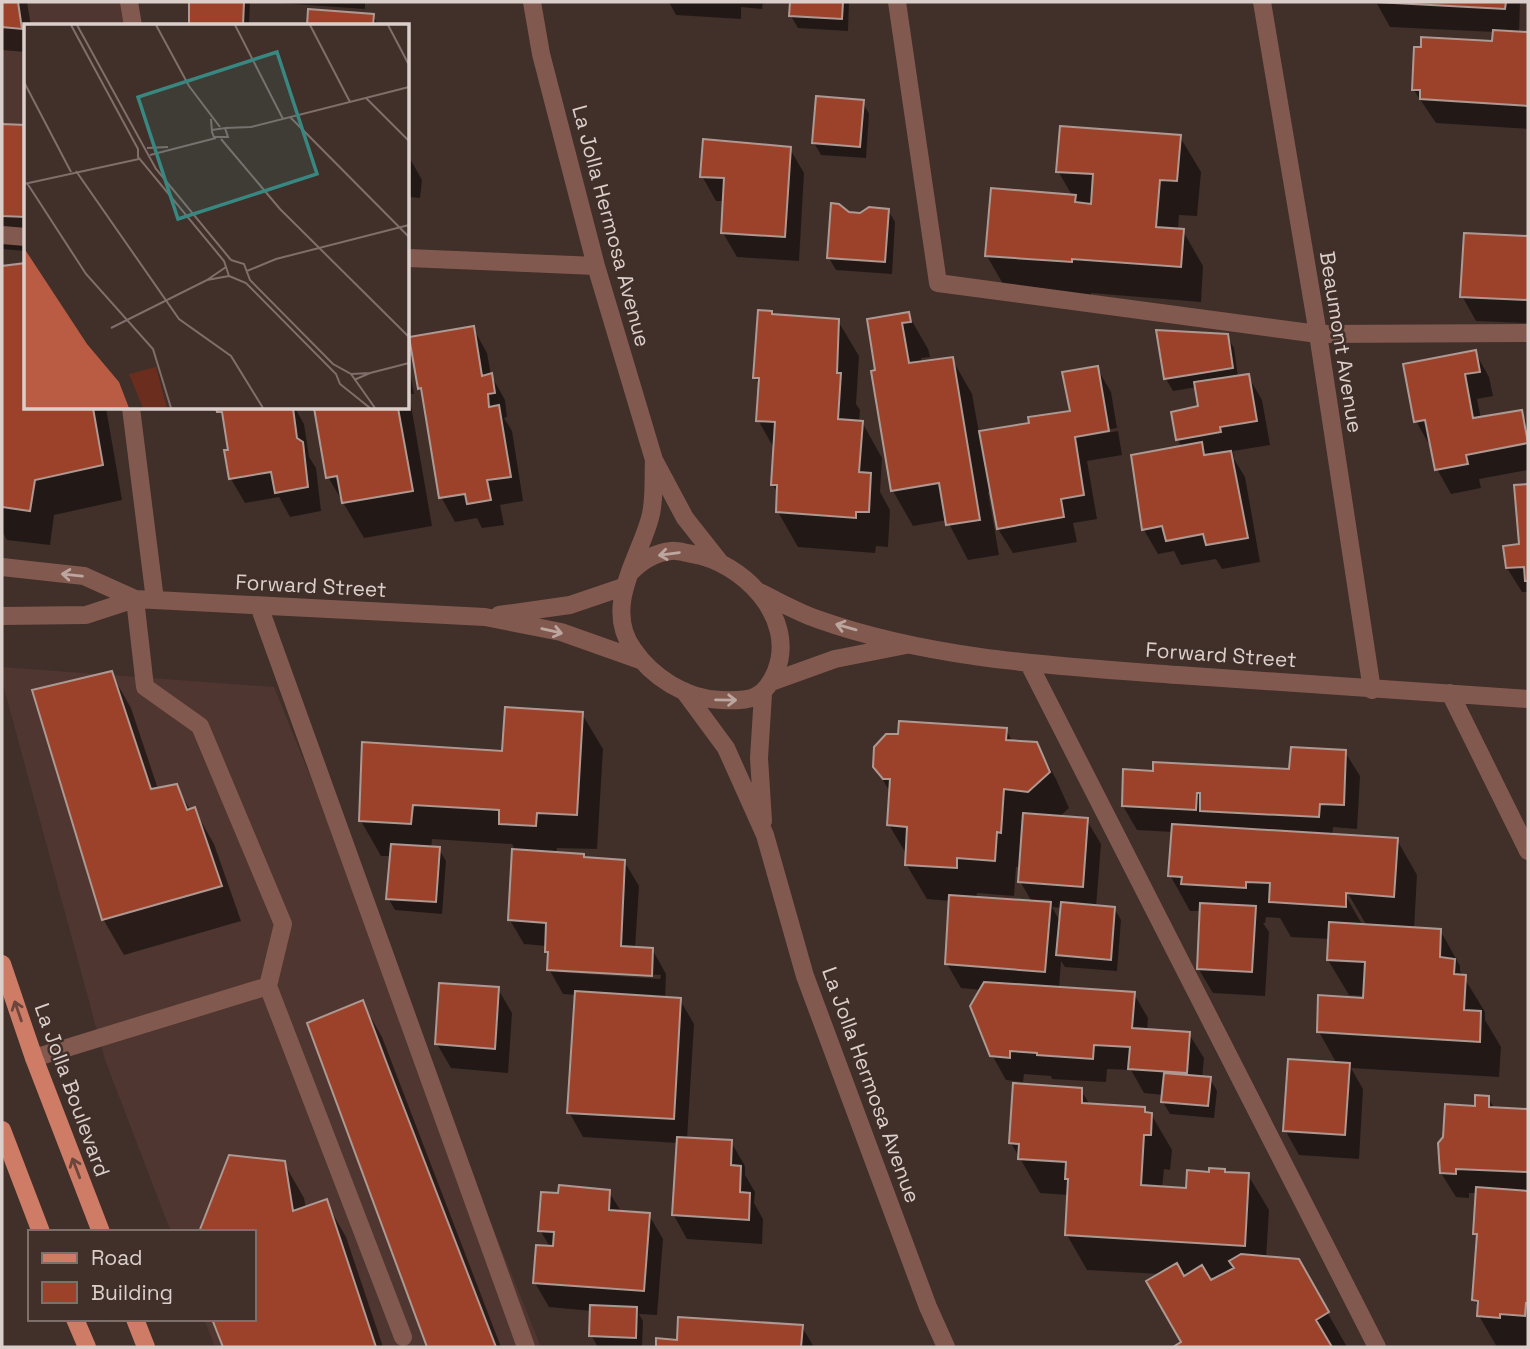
<svg xmlns="http://www.w3.org/2000/svg" width="1530" height="1349" viewBox="0 0 1530 1349" font-family="'Space Grotesk',sans-serif">
<rect width="100%" height="100%" fill="#412f2a"/>
<path fill="#4f3630" d="M2,2H127L132,26H26V236L2,234Z
M2,667L274,687L541,1347H215L204,1319H254V1232H171L105,1060L2,681Z"/>
<path fill="#0007" fill-rule="evenodd" d="M2,2H27L31,26H26V52L2,50Z
M191,2H250L249,26H190Z
M265,2H365V9Z
M669,2H763L762,9L741,7V19L676,15Z
M792,2H849L848,31L798,28L791,16Z
M1376,2H1520L1519,33L1528,34V129L1436,123L1413,89L1494,43L1495,32L1390,27Z
M310,11L373,16L379,26H308Z
M862,101L869,114L866,158L821,155L814,143Z
M2,126L26,128V251L2,249Z
M1180,137L1201,172L1197,216L1179,215L1178,231H1183L1203,266L1201,302L1091,293V297L1007,291L987,256L1073,197L1058,171Z
M790,149L804,173L799,261L737,257L723,233L725,201H716L702,176Z
M408,155L422,180L420,198L410,197L408,236Z
M888,210L895,222L892,274L836,270L829,258L848,213L861,214Z
M1465,234L1528,238V323L1476,321L1462,296Z
M26,265V408H106L122,500L54,515L50,545L7,540L2,531V268Z
M908,314L928,349L930,357L921,358L922,363L952,359L972,394L979,433L1031,424L1072,412L1097,368L1111,392L1117,428L1082,434V437L1118,431L1122,455L1087,461L1097,519L1073,523L1077,542L1013,553L998,529L992,491L988,492L999,555L968,560L947,520L913,526L893,491L869,321Z
M772,316L838,321L859,356L856,404L860,410L859,422H862L882,458L880,492L890,510L888,547L876,546L875,553L798,547L778,512V494L773,485L775,450L758,420L760,386L755,377Z
M473,328L487,353L491,375L505,400L507,417L504,418L512,431L523,501L500,505L504,525L482,528L477,518L455,522L441,497L411,339Z
M1227,336L1234,348L1238,377L1248,376L1262,400L1270,445L1233,451L1234,459L1245,477L1260,562L1222,569L1216,559L1181,565L1174,551L1158,554L1144,530L1182,448L1178,440L1173,413L1200,408L1197,387L1173,391L1166,379Z
M1475,352L1489,377L1493,396L1477,399L1481,419L1521,412L1528,424V470L1479,479L1481,488L1451,494L1437,469L1432,445L1430,446L1416,421Z
M408,360L414,394H409L432,526L364,538L328,477L316,408H408Z
M218,408H295L304,424L309,457L316,468L321,511L290,517L279,497L245,503L231,479L230,451L226,424Z
M1528,486V592H1522L1507,568L1521,546L1516,487Z
M111,673L131,708L158,789L176,786L191,811L194,809L214,844L241,921L124,955L103,919Z
M582,714L603,749L597,849L557,848L556,854L583,855L586,859L624,861L639,886L635,948L652,949L666,974L665,999L680,1000L694,1024L687,1139L731,1142L745,1166V1175L755,1192L754,1203L763,1219L762,1244L687,1239L673,1214L678,1143L583,1137L569,1112L576,995L563,994L549,969L550,958L547,946L524,944L510,920L516,851L512,844L432,839L431,848L439,849L446,861L442,914L395,910L388,898L391,856H381L361,821ZM558,969L661,975L660,979L558,972Z
M1006,730L1013,742L1036,743L1056,779L1069,808L1059,817L1086,819L1101,844L1096,907L1114,908L1121,920L1117,971L1065,967L1061,961L1059,989L1134,994L1148,1018L1147,1031L1189,1034L1204,1058L1202,1078L1210,1079L1217,1091L1214,1118L1170,1114L1163,1102L1164,1095L1144,1093L1131,1070L1107,1069L1106,1082L1052,1079L1051,1076L1024,1074L1023,1082L1006,1080L992,1055L981,990L961,988L947,964L951,901L927,899L906,864L907,855L889,825L891,794L875,766ZM1016,867H1021L1020,881L1032,902L976,899L977,893L1014,896ZM1052,907L1062,908L1061,923Z
M1345,752L1360,776L1357,829L1333,827L1332,836L1397,840L1417,875L1414,929L1440,930L1460,966V971L1485,1012V1020L1501,1047L1499,1077L1351,1068L1363,1089L1359,1159L1299,1155L1285,1130L1337,1064L1319,1032L1364,1000L1365,996L1349,995L1328,960L1330,939L1291,937L1280,918L1266,917L1265,923H1263L1269,932L1265,996L1213,993L1198,968L1202,915L1199,911H1190L1170,875L1173,832L1137,830L1123,806L1155,773L1291,771ZM1343,885L1367,926H1363L1340,886Z
M498,989L512,1013L508,1073L451,1068L437,1044Z
M362,1002L382,1037L501,1347H429L309,1024Z
M1081,1090L1090,1105L1144,1108L1148,1114H1151L1172,1150L1170,1170L1164,1169L1162,1188L1188,1190L1226,1174L1248,1175L1269,1210L1266,1258L1298,1261L1347,1347H1176L1183,1343L1161,1274L1087,1270L1067,1235L1069,1195L1040,1193L1011,1143ZM1207,1277L1219,1278L1210,1283Z
M1488,1098L1495,1109L1527,1110L1528,1112V1347H1497L1479,1316L1480,1310L1474,1300L1478,1239L1475,1233L1478,1193H1469V1198L1456,1197L1441,1173L1477,1107Z
M284,1163L304,1198L306,1208L326,1202L346,1237L383,1347H225L214,1319H254V1232Z
M609,1192L622,1213L649,1215L663,1239L657,1315L639,1314L643,1321L642,1347H598L591,1335L592,1311L549,1307L535,1283L550,1247L540,1230Z
M802,1327L814,1347H657L658,1340L679,1341Z"/>
<path fill="#9d422a" stroke="#ae9892" stroke-width="2" d="M2,2H18L22,29L2,27Z
M189,2H244L243,26H189Z
M790,2H843L842,19L789,16Z
M1375,2H1506L1505,9Z
M308,9L374,14L373,26H307Z
M1493,30L1528,32V106L1420,99V90H1412L1414,47H1421V37L1492,41Z
M816,96L864,100L860,147L812,143Z
M2,124L26,125V217L2,216Z
M1060,126L1181,135L1177,181L1160,180L1156,227L1184,229L1181,267L1072,259V262L985,256L991,188L1076,195L1075,202L1091,204L1093,174L1056,172Z
M703,139L791,147L785,237L721,233L724,178L700,177Z
M831,203L839,204L849,212L860,213L869,207L889,209L885,262L827,258Z
M1464,233L1528,236V300L1460,297Z
M26,263V408H93L103,465L35,480L30,511L2,507V266Z
M758,310L772,311V314L839,319L837,373H841L838,419L863,421L859,472L871,473L869,512H856V518L776,512L777,485H771L775,422L756,421L759,378H753Z
M909,312L911,322L902,323L909,363L953,357L980,520L946,525L939,483L891,491L871,371L875,370L867,319Z
M474,326L482,376L492,373L495,393L488,394L489,407L499,405L511,477L487,480L491,500L467,504L465,494L439,498L421,388L418,389L409,337Z
M1156,330L1228,334L1233,368L1164,379Z
M1476,350L1480,372L1465,374L1473,418L1522,410L1528,443L1466,455L1468,464L1435,470L1425,420L1414,422L1403,364Z
M1098,366L1109,431L1075,437L1084,495L1061,499L1064,517L997,529L979,431L1029,423L1028,417L1070,411L1062,372Z
M1249,374L1257,421L1220,427L1221,432L1176,440L1171,412L1198,406L1194,382Z
M216,408H293L297,438L303,442L308,487L275,493L271,472L229,479L224,450H228L222,412H217Z
M314,408H398L413,491L342,503L337,476L326,478Z
M1202,442L1204,455L1231,451L1248,538L1206,545L1203,534L1166,541L1162,526L1142,530L1131,455Z
M1528,484V581H1525L1524,567L1506,568L1503,546L1519,544L1514,485Z
M112,671L151,789L177,784L187,810L195,807L222,886L102,920L32,690Z
M505,707L583,712L577,815L537,813L536,826L499,824V810L413,805L411,824L359,821L362,742L502,751Z
M899,721L1007,728L1006,740L1037,742L1050,772L1028,792L1004,789L1001,833L997,832L995,861L957,858V868L905,865L907,827L887,825L890,779H883L873,767L874,747L886,734H898Z
M1291,747L1346,750L1344,805L1320,804L1319,817L1200,811V793H1197L1196,810L1122,806L1123,769L1153,771V762L1289,769Z
M1023,813L1088,818L1083,887L1018,882Z
M1172,824L1398,838L1394,897L1346,893V907L1269,902L1270,883L1246,882V888L1181,884L1182,877L1168,876Z
M391,844L440,847L436,902L386,899Z
M512,849L584,854V857L625,860L621,946L653,948L652,976L547,970L548,952H545L546,923L508,920Z
M949,895L1051,902L1045,972L945,964Z
M1061,902L1115,907L1111,960L1056,955Z
M1200,903L1256,906L1252,972L1197,969Z
M1329,922L1441,929L1440,957L1455,959L1454,974L1466,975L1464,1010L1481,1011L1480,1042L1317,1032L1318,995L1363,998L1365,962L1327,960Z
M984,982L1135,992L1132,1028L1190,1032L1187,1073L1128,1069L1130,1047L1094,1045L1093,1059L1037,1055V1053L1010,1051V1058L990,1056L970,1006Z
M439,983L499,987L495,1049L435,1044Z
M575,991L681,998L674,1119L567,1113Z
M363,1000L387,1064L496,1347H427L307,1023Z
M1288,1059L1350,1063L1345,1135L1283,1131Z
M1164,1073L1211,1077L1208,1106L1161,1102Z
M1013,1083L1082,1088V1103L1145,1107V1112L1152,1113L1151,1135H1144L1141,1185L1186,1188L1187,1170L1209,1172V1168L1225,1169V1172L1249,1173L1245,1246L1065,1235L1068,1179H1065L1066,1162L1018,1159L1019,1144L1009,1143Z
M1475,1095L1489,1096V1107L1528,1109V1172L1456,1169V1174L1440,1173L1438,1143L1443,1137L1445,1104L1475,1106Z
M677,1137L732,1140L731,1165L741,1166L740,1192L750,1193L749,1220L672,1215Z
M229,1155L285,1161L293,1211L327,1199L376,1347H223L212,1319H254V1232H199Z
M559,1185L610,1190L609,1210L650,1213L644,1291L533,1283L536,1245L553,1246L554,1232L538,1231L541,1192L558,1193Z
M1476,1187L1528,1191V1303H1526L1525,1316L1500,1314V1318L1477,1316L1478,1301L1472,1300L1477,1234H1473Z
M1241,1254L1299,1259L1329,1312L1316,1320L1332,1347H1173L1181,1342L1146,1281L1177,1263L1184,1276L1202,1265L1211,1280L1234,1268L1229,1261Z
M590,1305L637,1307L636,1338L589,1336Z
M678,1317L803,1325L801,1347H656V1338L677,1340Z"/>
<g fill="none" stroke-linecap="round" stroke-linejoin="round">
<path stroke="#82594e" stroke-width="18" d="M129,2L133,26
M532,2L541,54L596,266L654,460L685,518L719,561
M897,2L938,283L1318,334L1528,333
M1262,2L1318,334L1372,690
M2,235L26,237
M408,258L596,266
M131,408L155,600
M2,567L84,576L135,599
M630,573C641,561 654,553 671,551C677,550 685,553 692,554C743,562 797,618 776,671C764,700 750,701 721,700C686,699 652,677 633,649C603,607 639,559 650,518C655,501 653,479 654,460
M759,592C778,601 797,612 817,619C932,660 1058,666 1178,675C1295,684 1412,691 1528,699
M135,599L145,687L200,726L283,924L268,986
M259,606L526,1347
M499,615L570,605L623,587
M2,616L86,615L135,599L485,617L561,632L640,660
M1029,664L1377,1347
M771,682L835,659L906,645
M684,691L726,748L765,835L805,976L928,1307L946,1347
M1450,693L1528,851
M763,694L759,758L763,821
M34,1058L268,986L403,1337"/>
<path stroke="#ce7c66" stroke-width="18" d="M2,964L34,1058L101,1232
M2,1130L41,1232
M75,1319L87,1347
M135,1319L146,1347"/>
</g>
<defs><path id="oneway-shaft" d="M-6 0H5M1.5-3L5.5 0L1.5 3" fill="none" stroke-width="1.6" stroke-linecap="round" stroke-linejoin="round" transform="scale(1.75)"/></defs>
<g stroke="#bca6a0">
<use href="#oneway-shaft" transform="translate(669 554) rotate(172)"/>
<use href="#oneway-shaft" transform="translate(72 575) rotate(-174)"/>
<use href="#oneway-shaft" transform="translate(846 627) rotate(-164)"/>
<use href="#oneway-shaft" transform="translate(552 631) rotate(13)"/>
<use href="#oneway-shaft" transform="translate(726 700) rotate(1)"/>
</g>
<g stroke="#6b463c">
<use href="#oneway-shaft" transform="translate(18 1011) rotate(-109)"/>
<use href="#oneway-shaft" transform="translate(76 1168) rotate(-111)"/>
</g>
<g text-anchor="middle" stroke-width="5" stroke-linejoin="round" paint-order="stroke">
<g font-size="21" fill="#dbcfcc" stroke="#412f2a">
<text transform="translate(611 226) rotate(75)" y="7">La Jolla Hermosa Avenue</text>
<text transform="translate(1341 342) rotate(81)" y="7">Beaumont Avenue</text>
<text transform="translate(311 586) rotate(3)" y="7">Forward Street</text>
<text transform="translate(1221 655) rotate(4)" y="7">Forward Street</text>
<text transform="translate(871 1085) rotate(70)" y="7">La Jolla Hermosa Avenue</text>
<text transform="translate(72 1090) rotate(70)" y="7">La Jolla Boulevard</text>
</g>
</g>
<g transform="translate(24 24)">
<rect width="385" height="385" fill="#412f2a"/>
<path d="M132,343L143,384H119L105,350Z" fill="#6b2d1d"/>
<path d="M0,224L63,320L95,358L105,384H0Z" fill="#ba5c43"/>
<path fill="none" stroke="#7f6f6b" stroke-width="2" d="M47,1L114,125V133L200,237L205,252L222,259L312,350L316,360L346,384M53,1L132,145L207,236M132,1L165,62L196,103M211,1L259,95M286,1L326,78M364,1L385,41M0,58L47,148M342,74L385,117M266,93L385,213M187,95L188,108L190,113H204L201,104L188,106M201,104L227,103L385,63M197,115L256,185L385,313M123,124L144,123M126,131L192,114M52,147L155,295L207,332L239,384M3,159L62,250L129,325L147,384M0,160L115,135M207,236L220,240L226,256L309,340L327,350L351,384M223,247L252,235L385,201M183,256L202,243M87,304L183,256L205,252M346,349L385,339M327,350L346,349L330,356"/>
<path fill="#388881" fill-opacity="0.15" stroke="#388881" stroke-width="3.5" d="M253,28L293,150L154,195L114,73Z"/>
<rect width="385" height="385" fill="none" stroke="#dbcfcc" stroke-width="3.5"/>
</g>
<rect width="1530" height="1349" fill="none" stroke="#dbcfcc" stroke-width="7"/>
<rect x="28" y="1230" width="228" height="91" fill="#412f2a" stroke="#7f6f6b" stroke-width="2"/>
<rect x="42" y="1253" width="35" height="10" fill="#ce7c66" stroke="#7f6f6b" stroke-width="2"/>
<text x="91" y="1265" font-size="21" fill="#dbcfcc">Road</text>
<rect x="42" y="1282" width="35" height="21" fill="#9d422a" stroke="#7f6f6b" stroke-width="2"/>
<text x="91" y="1300" font-size="21" fill="#dbcfcc">Building</text>
</svg>
